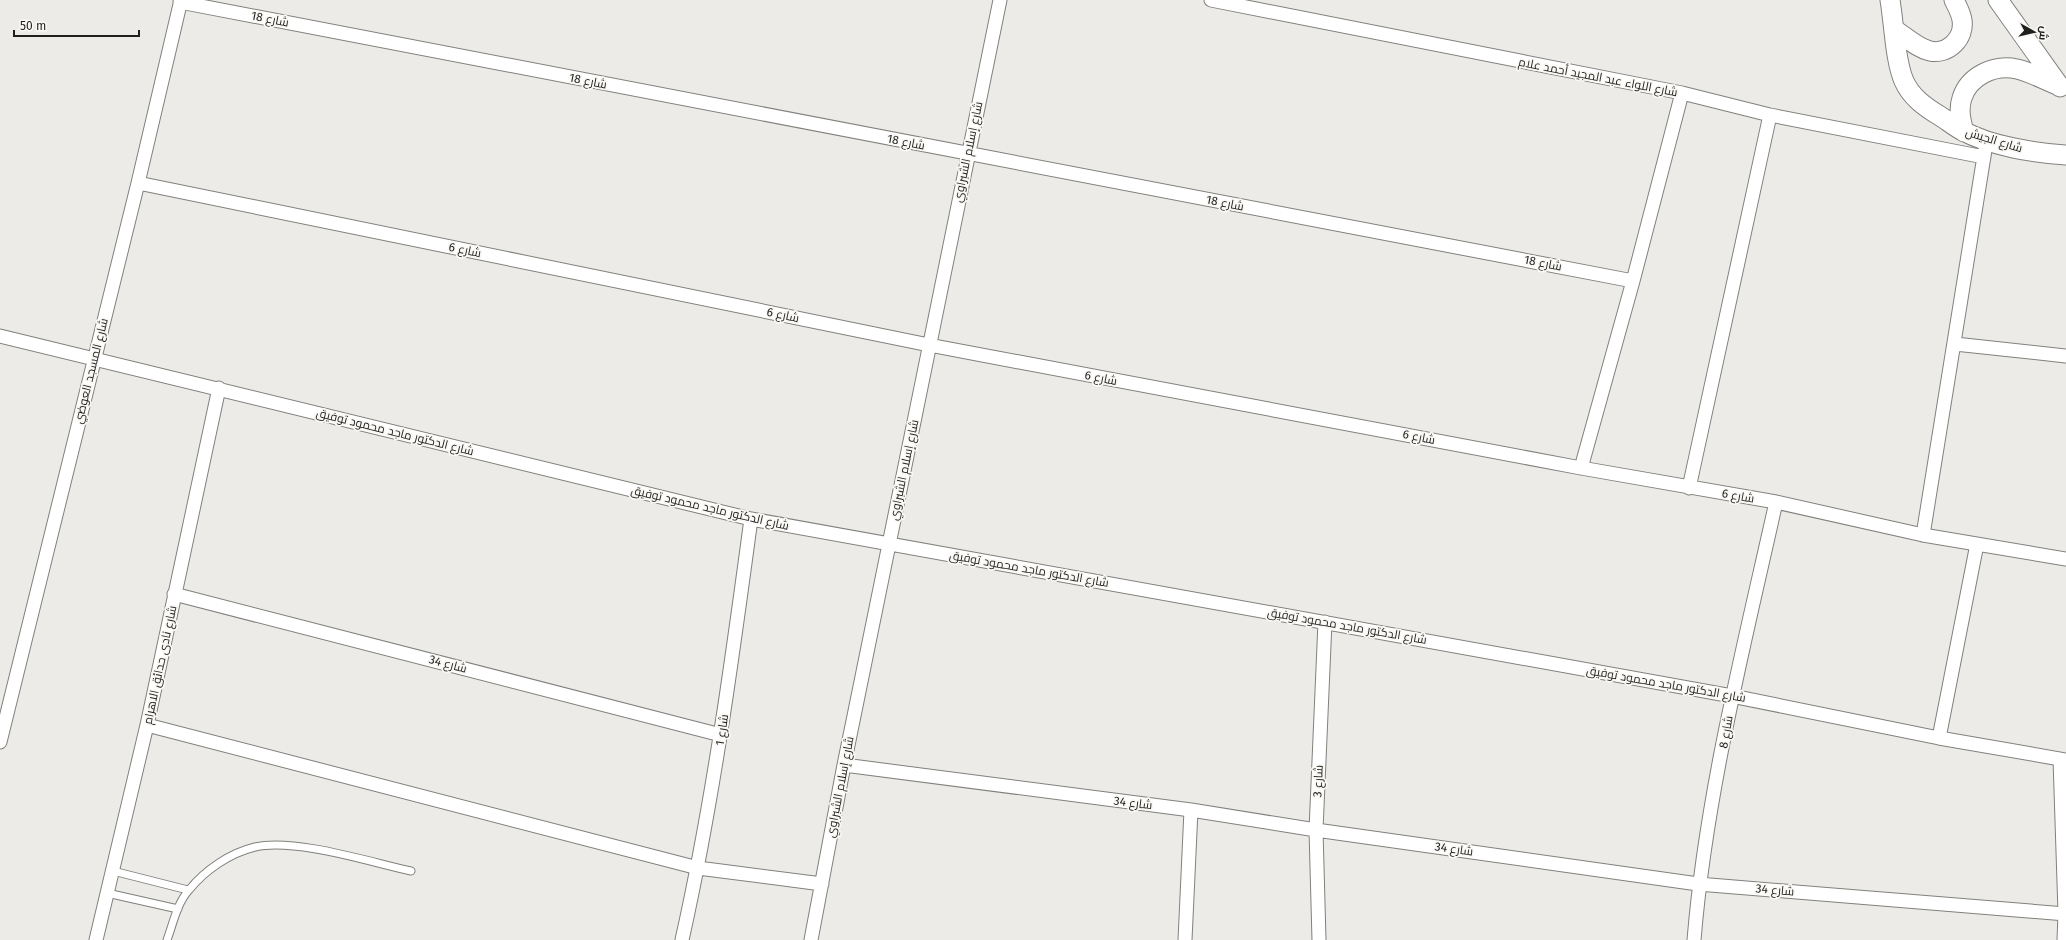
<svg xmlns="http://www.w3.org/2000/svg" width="2066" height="940" viewBox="0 0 2066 940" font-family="'Fira Sans',Cairo,sans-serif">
<rect width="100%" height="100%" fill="#ecebe7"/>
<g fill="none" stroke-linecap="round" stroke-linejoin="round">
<defs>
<path id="lane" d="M113,871L188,890
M107,893L178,909
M167,940C173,924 177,903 189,890C205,870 230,853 255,847C295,838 370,862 411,871"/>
<path id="street" d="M1211,0L1682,93L1770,115L1984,157
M180,2L1633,281
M138,183L929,345L1581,468L1776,502L1923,535L2066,559
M0,336L751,519L1732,696L1939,738L2066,760
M1955,344L2066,356
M1581,468L1633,281L1682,93
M1689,488L1770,115
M1923,535L1985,150
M174,594L721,735
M147,725L698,868L822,884
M1939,738L1977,544
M0,742L138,183L181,0
M2060,759L2065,913L2064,940
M844,765L1191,810L1316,830L1698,884L2066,914
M96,940L147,725L219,388
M682,940C713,801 732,660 751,519
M811,940L844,765L1000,0
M1185,940L1191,810
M1319,940L1316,830L1325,622
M1694,940C1706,794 1744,646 1776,502"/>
<path id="secondary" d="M1890,0C1894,23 1895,61 1904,81C1911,97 1925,107 1940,116C1948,121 1955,127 1963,131C1991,146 2034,153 2066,155
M1998,0L2060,87
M1895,30C1906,37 1917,48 1930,51C1948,55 1965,38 1962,20C1961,13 1957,6 1954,0
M1964,132C1961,121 1958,110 1962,98C1969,76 1994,64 2017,69C2031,72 2046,81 2060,86"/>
</defs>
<use href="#lane" stroke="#81807d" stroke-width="9"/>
<use href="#street" stroke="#81807d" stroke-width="15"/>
<use href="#secondary" stroke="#81807d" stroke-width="21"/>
<use href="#lane" stroke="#fff" stroke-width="7"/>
<use href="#street" stroke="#fff" stroke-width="13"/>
<use href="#secondary" stroke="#fff" stroke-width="19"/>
</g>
<g text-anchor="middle" stroke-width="3.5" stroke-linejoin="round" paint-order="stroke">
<g font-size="12" fill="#1f1f1e" stroke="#f9f8f4">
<text transform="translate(270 19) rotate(11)" y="4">شارع 18</text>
<text transform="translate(1598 77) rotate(11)" y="4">شارع اللواء عبد المجيد أحمد علام</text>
<text transform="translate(588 81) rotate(11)" y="4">شارع 18</text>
<text transform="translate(1994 140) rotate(17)" y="4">شارع الجيش</text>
<text transform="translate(906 142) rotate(11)" y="4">شارع 18</text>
<text transform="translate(968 152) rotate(-78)" y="4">شارع إسلام الشبراوي</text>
<text transform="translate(1225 203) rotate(11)" y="4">شارع 18</text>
<text transform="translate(465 250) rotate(12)" y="4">شارع 6</text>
<text transform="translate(1543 263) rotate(11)" y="4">شارع 18</text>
<text transform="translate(783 315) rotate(12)" y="4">شارع 6</text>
<text transform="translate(91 371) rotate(-76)" y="4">شارع المسجد العوضي</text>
<text transform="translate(1101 378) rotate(11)" y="4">شارع 6</text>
<text transform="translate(395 432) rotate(14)" y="4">شارع الدكتور ماجد محمود توفيق</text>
<text transform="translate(1419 437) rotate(11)" y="4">شارع 6</text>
<text transform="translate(904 470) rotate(-78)" y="4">شارع إسلام الشبراوي</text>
<text transform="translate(1738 496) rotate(10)" y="4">شارع 6</text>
<text transform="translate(710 508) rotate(13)" y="4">شارع الدكتور ماجد محمود توفيق</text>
<text transform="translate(1029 569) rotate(10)" y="4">شارع الدكتور ماجد محمود توفيق</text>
<text transform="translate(1347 626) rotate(10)" y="4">شارع الدكتور ماجد محمود توفيق</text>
<text transform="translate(448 664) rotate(15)" y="4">شارع 34</text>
<text transform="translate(160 665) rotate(-78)" y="4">شارع نادى حدائق الاهرام</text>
<text transform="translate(1666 684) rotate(10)" y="4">شارع الدكتور ماجد محمود توفيق</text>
<text transform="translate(722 730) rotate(-81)" y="4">شارع 1</text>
<text transform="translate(1726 732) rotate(-80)" y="4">شارع 8</text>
<text transform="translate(1318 781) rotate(-87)" y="4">شارع 3</text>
<text transform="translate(840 787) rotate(-79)" y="4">شارع إسلام الشبراوي</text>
<text transform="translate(1133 803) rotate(7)" y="4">شارع 34</text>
<text transform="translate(1454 849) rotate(8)" y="4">شارع 34</text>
<text transform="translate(1775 890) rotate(5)" y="4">شارع 34</text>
</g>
</g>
<g transform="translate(2034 32) rotate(98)" stroke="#f9f8f4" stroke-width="3" paint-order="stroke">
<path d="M0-3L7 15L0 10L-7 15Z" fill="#1f1f1e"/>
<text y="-6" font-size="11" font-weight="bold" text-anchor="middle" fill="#1f1f1e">ش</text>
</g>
<path d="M14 30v6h125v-6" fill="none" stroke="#1f1f1e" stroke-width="2"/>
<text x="20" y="30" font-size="12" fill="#1f1f1e" stroke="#f9f8f4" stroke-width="3" paint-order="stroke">50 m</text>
</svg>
